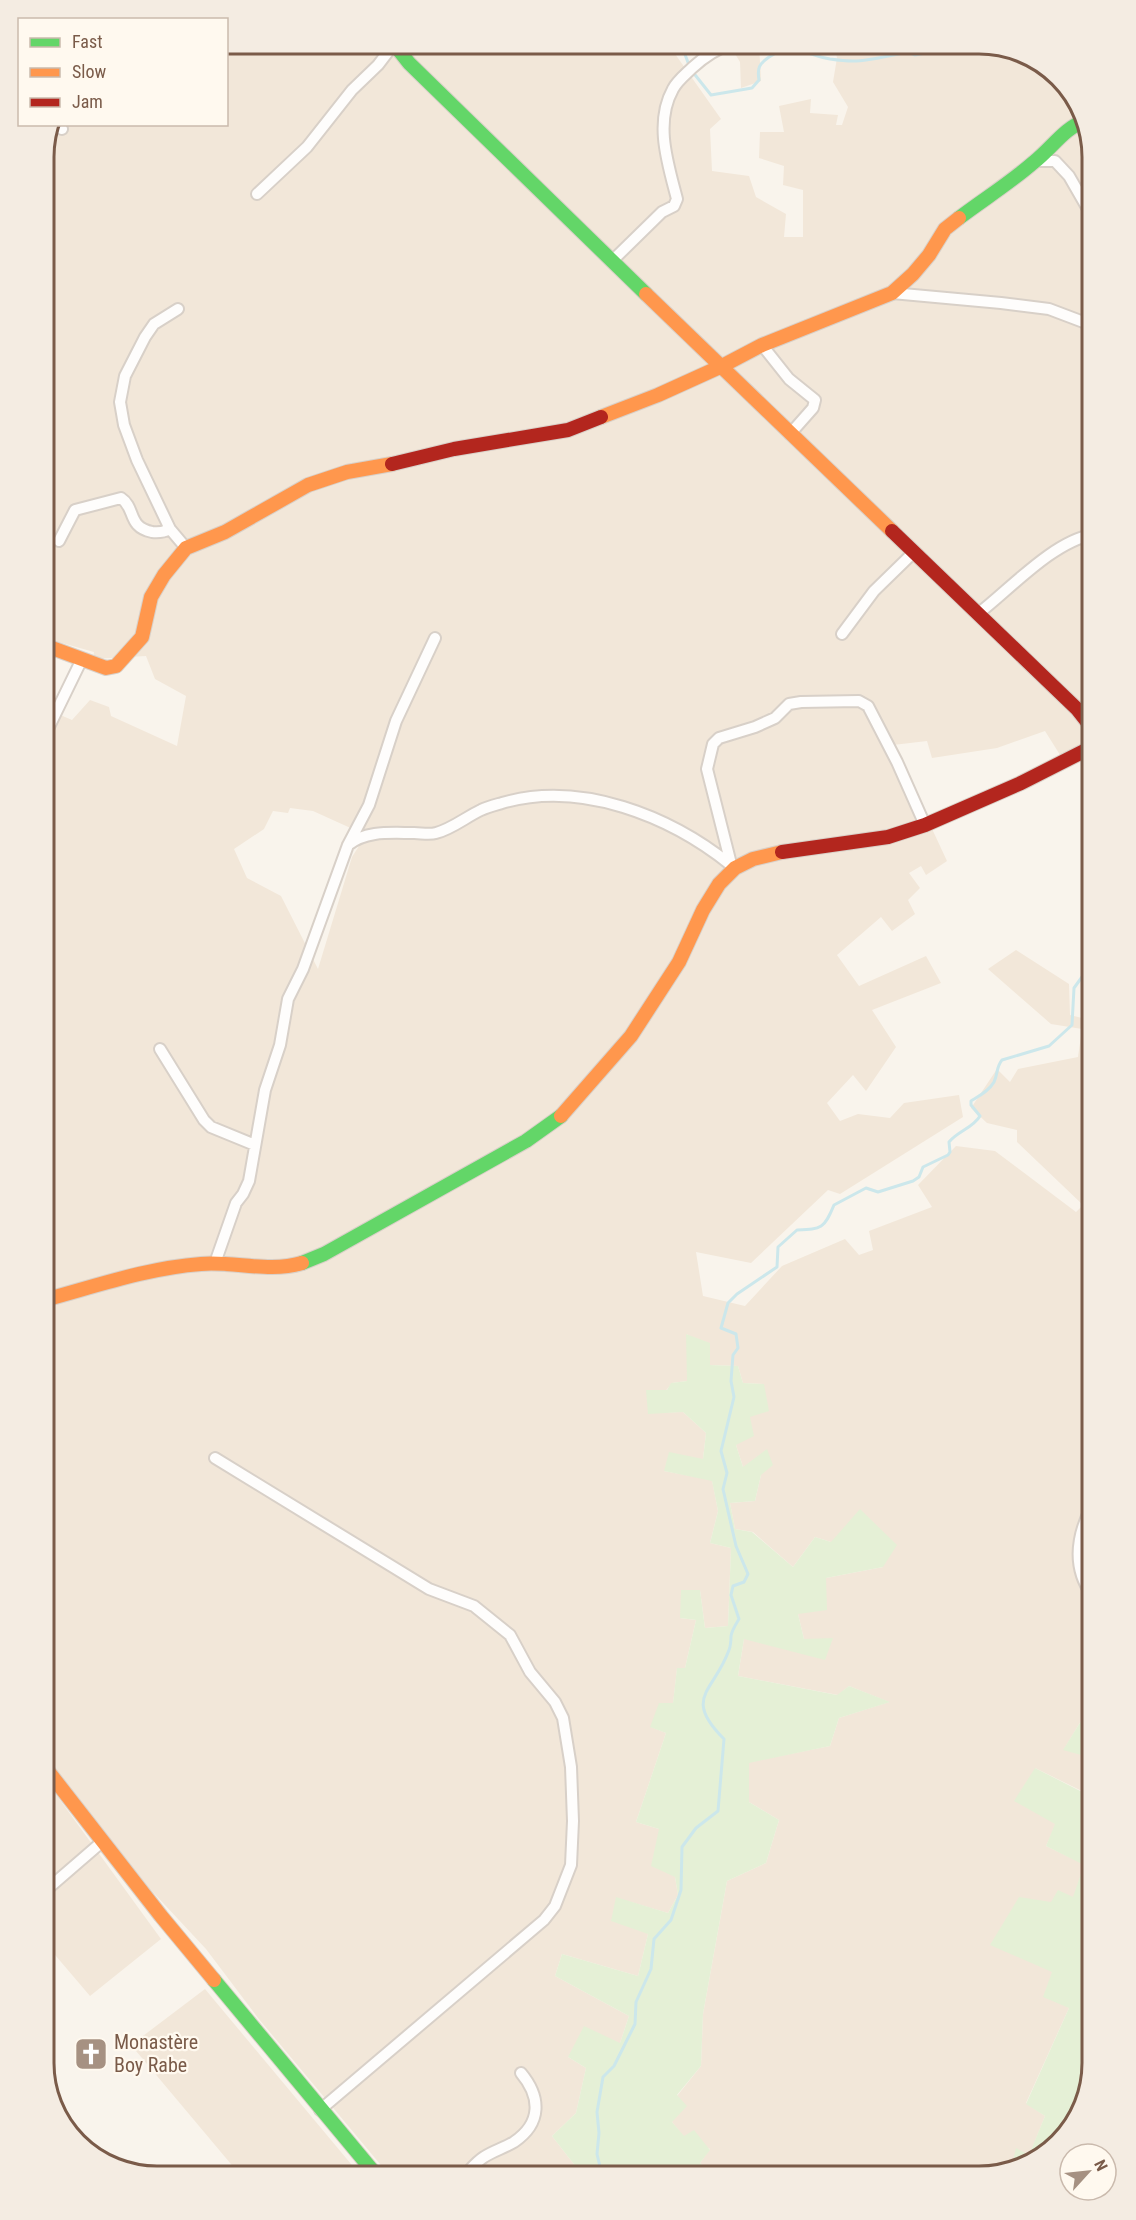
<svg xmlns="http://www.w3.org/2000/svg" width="1136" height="2220" viewBox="0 0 1136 2220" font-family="'Roboto Condensed',sans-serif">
<rect width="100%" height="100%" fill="#f9f4ec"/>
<path fill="#f2e7d9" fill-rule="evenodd" d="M227,44H388L389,48L407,72L1089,728L1092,741L1067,766L1045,731L997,748L932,758L927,741L893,745L947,861L926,875L921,866L909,873L920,888L908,900L915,914L892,931L881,917L837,955L859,986L926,956L941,983L872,1010L896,1047L866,1091L853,1075L827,1103L840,1121L858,1114L890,1118L904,1103L959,1095L963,1117L840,1194L828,1190L751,1263L696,1252L703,1296L745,1306L782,1266L845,1239L859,1255L873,1250L869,1231L932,1207L918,1185L956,1146L995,1151L1076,1212L1083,1205L1017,1142V1130L987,1123L971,1108L997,1069L1010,1082L1018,1069L1078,1057L1082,1029L1051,1024L988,969L1016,950L1069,984L1070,1015L1086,1019L1092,992V1089L1086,1107L1092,1113V1722L1081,1721L1064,1749L1092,1758V1812L1084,1807L1092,1796L1035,1768L1056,1824L1046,1846L1084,1864L1052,1972L1069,2008L1026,2103L1045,2116L1029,2156L1011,2169L991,2167L993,2174L979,2176H715L700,2163L710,2149L684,2137L672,2122L677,2096L701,2066L703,2014L727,1881L766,1863L779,1820L749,1802V1762L830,1746L839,1718L889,1702L849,1686L838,1695L738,1676L744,1639H804L798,1614L826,1578L883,1567L831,1542L815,1537L793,1567L753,1532L735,1529L730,1503L755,1501L761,1475L743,1467L736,1445L764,1384L743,1383L738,1366L710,1365L687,1334V1381L672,1383L648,1413L683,1412L706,1433L703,1459L664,1471L712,1480L718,1511L710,1543L731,1548L728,1626L705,1628L700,1590L680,1618L696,1620L685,1668L677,1669L673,1704L651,1727L666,1733L636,1822L659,1829L675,1877L678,1895L668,1913L617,1898L648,1934L638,1976L562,1954L555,1976L629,2016L620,2043L568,2057L586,2068L576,2113L552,2136L583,2176H390L258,2018L206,1949L150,1889L44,1754V708L72,720L90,700L109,707L111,716L177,746L186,696L155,679L146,656L93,659L94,652L44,638V150L55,125L226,124ZM290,808L313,811L366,835L352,857L318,969L281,896L247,878L234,849L264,829L273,811L288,813Z
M407,44H668L721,119L710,129L712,171L749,176L756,197L786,214L784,237H803V190L783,185L784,166L759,158L760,132H784L779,106L811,99L810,113L838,115L836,125H842L848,107L833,82L837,58L834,44H987L1048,67L1084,114L1092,157V715L417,63Z
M729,44H759L761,81L741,88L740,62Z
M44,1778L161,1939L90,1996L44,1942Z
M205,1989L361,2176H241L131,2045Z"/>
<path fill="#e5f0d6" d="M686,1334L710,1343V1365L738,1366L743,1383L764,1384L769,1411L750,1417L754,1436L736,1445L743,1467L767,1449L773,1465L761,1475L755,1501L730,1503L735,1529L752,1532L793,1567L815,1537L831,1542L860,1509L897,1545L883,1567L826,1578L827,1610L798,1614L804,1639L833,1638L825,1660L744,1639L738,1676L837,1695L849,1686L890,1702L839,1718L830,1746L749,1763V1802L779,1820L766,1863L727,1881L703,2014L701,2066L677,2095L687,2106L672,2122L684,2136L694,2130L710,2150L700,2163L715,2176H583L552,2136L576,2113L586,2068L568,2057L584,2026L620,2043L629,2016L555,1976L562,1954L638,1976L648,1934L611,1921L616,1897L668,1913L678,1895L675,1877L651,1866L659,1829L636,1822L666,1733L650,1727L659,1703H673L677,1668H685L696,1620L680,1618L681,1590H700L705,1628L728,1626L731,1548L710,1543L718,1511L712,1481L664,1471L669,1452L703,1459L706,1433L683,1412L648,1414L646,1390H667L671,1383L687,1381Z
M1081,1721L1092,1722V1758L1063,1750Z
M1035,1768L1092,1797L1084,1807L1092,1812V2064L1073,2126L1022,2168L993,2174L991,2166L1011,2169L1016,2148L1029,2155L1045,2116L1026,2104L1069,2008L1043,1997L1052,1972L990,1945L1019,1897L1051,1902L1058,1890L1073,1897L1084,1865L1046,1846L1055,1824L1014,1801Z"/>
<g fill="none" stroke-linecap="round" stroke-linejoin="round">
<path stroke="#cce7eb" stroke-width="3" d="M681,44L689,65
M692,71L711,95L752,88L759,80C757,68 759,64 769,57C793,41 806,55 830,59C837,60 846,61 853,61C871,61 891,55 908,52L915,55L973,44
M604,2176L602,2175L597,2154L599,2133L597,2112L603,2077L614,2066L635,2024L636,2002L651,1969L654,1939L671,1920L681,1890L682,1847L696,1828L718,1811L724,1739C682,1697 714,1692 729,1650C731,1645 731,1640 731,1636C732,1630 736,1624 739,1619L731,1595L733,1586L744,1582L748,1574L736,1546L723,1489L727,1473L721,1451L734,1397L731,1381L733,1355L738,1348L736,1334L721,1328L728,1303L737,1294L777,1267L778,1247L797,1230C822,1229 824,1229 834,1205L866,1188L878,1192L913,1181L919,1177L923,1167L948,1155L950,1152L949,1142C958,1131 973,1128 980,1116L971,1105V1101C979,1096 989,1091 994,1082C998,1074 996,1067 1002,1060L1049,1046L1072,1025L1074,988L1092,963"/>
<defs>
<path id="street" d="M54,126L62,129
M1036,161H1055L1069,176L1092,216
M257,194L307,147L352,90L378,65L394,44
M613,260L662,212L674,206L677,199C668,164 654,123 673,89C677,81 686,74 692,68C704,57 715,49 731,44
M892,293L1001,303L1049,309L1086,323
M178,309L154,324L145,337L125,376L120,402L124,425L137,460L170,529L186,548
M762,345L789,379L815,400L813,408L790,434
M59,541L75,510L121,498C136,508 127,527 152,532C159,533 164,532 170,529
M979,613C1010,589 1054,541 1092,535
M842,634L874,591L914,552
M44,737L82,659
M348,845C366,830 392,833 414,833C421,833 429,835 436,833C452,829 466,817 481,810C487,807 495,805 502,803C581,780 670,816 731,865
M731,864L707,769L713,744L719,738L755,727L775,718L789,704L801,702L859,701L868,706L897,762L925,825
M160,1049L204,1120L211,1127L255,1145
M215,1263L236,1203L243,1194L249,1181L265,1090L280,1045L288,999L303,969L348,845L369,805L396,721L435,638
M215,1458L429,1589L474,1606L510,1635L530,1672L555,1702L563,1718L571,1767L573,1821L571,1865L555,1906L544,1920L320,2110
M1092,1595C1072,1567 1077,1535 1092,1506
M44,1892L103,1841
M464,2176C470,2170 476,2162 484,2157C493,2151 504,2148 514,2142C542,2123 541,2097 521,2073"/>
<path id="fast" d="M394,44L409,63L646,294
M959,218C984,199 1010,183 1034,162C1051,149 1065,127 1085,121
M302,1263L324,1254L526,1141L561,1116
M214,1980L377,2176"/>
<path id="slow" d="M646,294L892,531
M601,417L658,395L722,366L762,345L892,293L913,274L929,255L945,229L959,218
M44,645L106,668L116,666L142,637L151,597L164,575L186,548L225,532L308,485L347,472L392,464
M561,1116L631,1036L679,962L703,910L719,884L735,868L753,859L782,852
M44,1300C96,1286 147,1268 201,1264C234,1261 269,1273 302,1263
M44,1766L161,1916L214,1980"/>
<path id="jam" d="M392,464L454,449L568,430L601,417
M892,531L1077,709L1092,728
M782,852L888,837L925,825L1021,783L1092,747"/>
</defs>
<use href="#street" stroke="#d8d0c8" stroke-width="14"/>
<use href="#fast" stroke="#d9d0c8" stroke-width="16"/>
<use href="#slow" stroke="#d9d0c8" stroke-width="16"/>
<use href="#jam" stroke="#d9d0c8" stroke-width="16"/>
<use href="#street" stroke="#fefdfc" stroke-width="10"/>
<use href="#fast" stroke="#63d668" stroke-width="14"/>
<use href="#slow" stroke="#ff974d" stroke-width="14"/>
<use href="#jam" stroke="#b3261e" stroke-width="14"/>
</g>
<defs>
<symbol id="church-square" viewBox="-11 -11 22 22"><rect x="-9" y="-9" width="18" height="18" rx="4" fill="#a69182" stroke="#fff9ef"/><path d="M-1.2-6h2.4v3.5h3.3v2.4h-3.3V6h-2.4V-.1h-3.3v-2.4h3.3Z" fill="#fff"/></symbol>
</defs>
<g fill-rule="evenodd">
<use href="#church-square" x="72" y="2035" width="38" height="38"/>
</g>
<g text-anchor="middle" stroke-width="4.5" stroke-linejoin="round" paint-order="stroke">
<g font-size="20" fill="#7a5b49" stroke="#fff9ef" text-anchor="start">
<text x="114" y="2049">Monastère<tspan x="114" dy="23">Boy Rabe</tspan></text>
</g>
</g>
<path d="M0 0H1136V2220H0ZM157 54H979A103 103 0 0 1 1082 157V2063A103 103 0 0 1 979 2166H157A103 103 0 0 1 54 2063V157A103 103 0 0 1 157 54Z" fill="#f4ece2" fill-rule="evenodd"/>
<path fill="none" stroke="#7a5b49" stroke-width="3" d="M157 54H979A103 103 0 0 1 1082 157V2063A103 103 0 0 1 979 2166H157A103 103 0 0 1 54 2063V157A103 103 0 0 1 157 54Z"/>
<rect x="18" y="18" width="210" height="108" fill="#fff9ef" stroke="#cabaad" stroke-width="1.5"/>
<rect x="30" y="38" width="30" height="9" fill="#63d668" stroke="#cabaad" stroke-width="1.5"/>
<text x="72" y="48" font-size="18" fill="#7a5b49">Fast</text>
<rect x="30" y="68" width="30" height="9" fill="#ff974d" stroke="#cabaad" stroke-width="1.5"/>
<text x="72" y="78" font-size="18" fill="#7a5b49">Slow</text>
<rect x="30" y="98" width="30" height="9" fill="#b3261e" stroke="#cabaad" stroke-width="1.5"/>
<text x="72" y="108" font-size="18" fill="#7a5b49">Jam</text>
<g transform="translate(1088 2172) rotate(63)"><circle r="28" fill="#fff9ef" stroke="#cabaad" stroke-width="1.5"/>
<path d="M0-4.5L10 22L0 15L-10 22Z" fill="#a69182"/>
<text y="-9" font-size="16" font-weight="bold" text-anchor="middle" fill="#7a5b49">N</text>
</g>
</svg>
